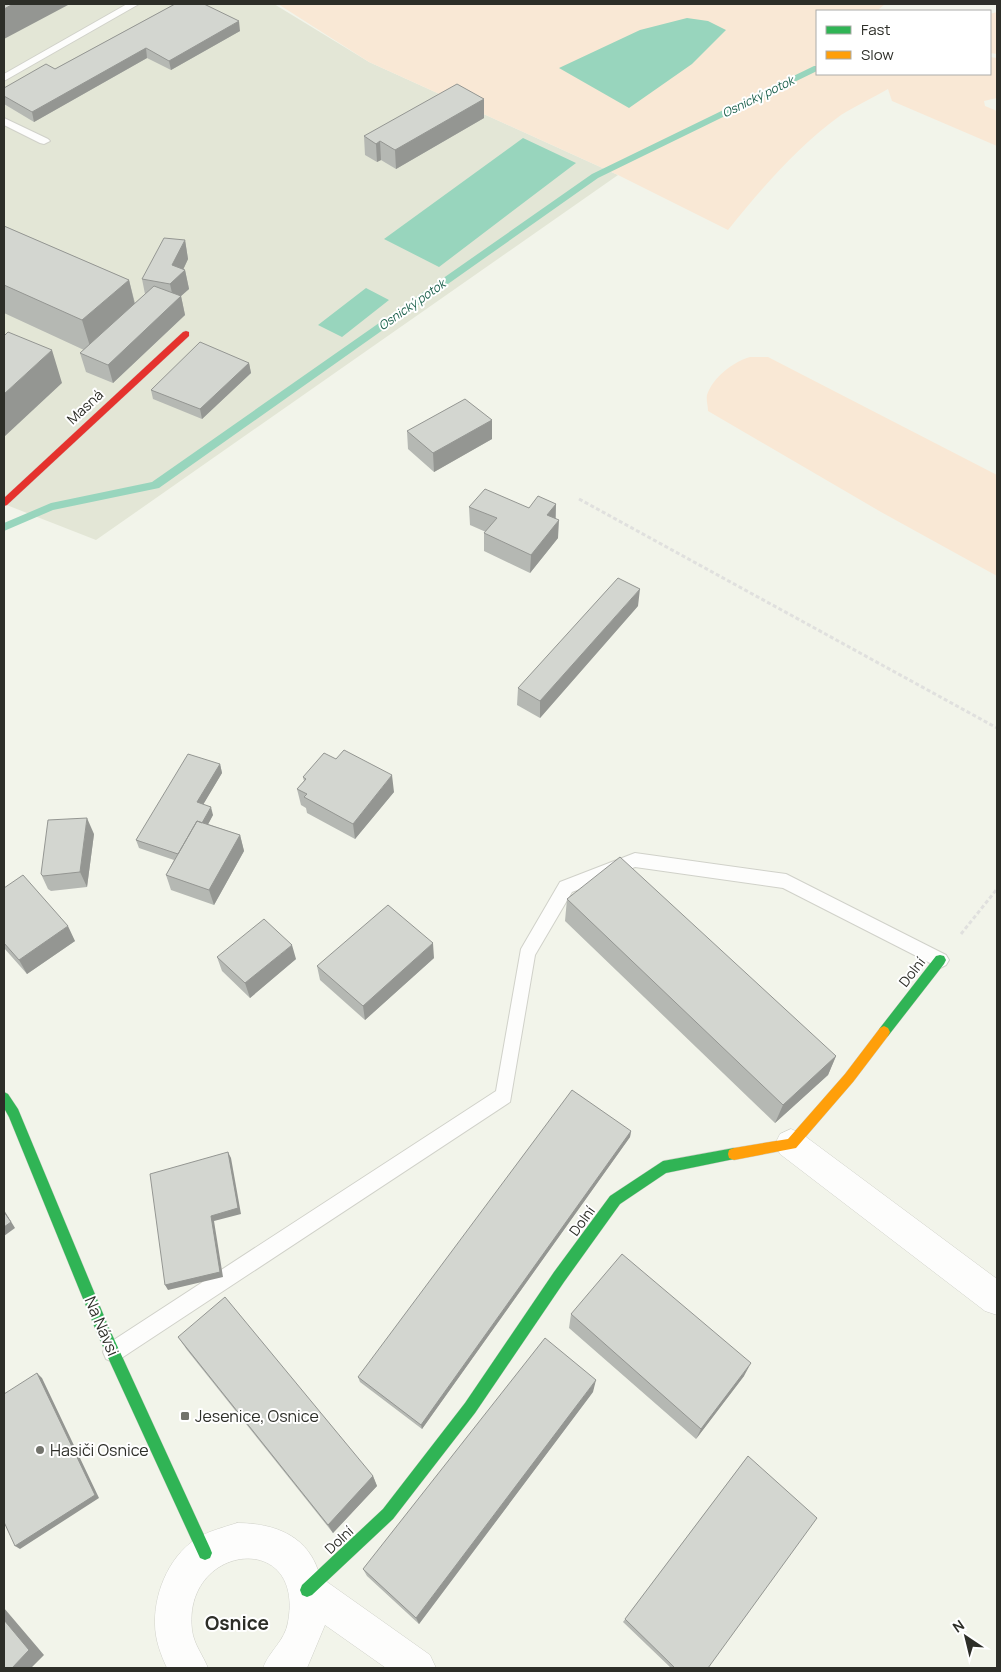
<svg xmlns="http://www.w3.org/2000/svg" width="1001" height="1672" viewBox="0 0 1001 1672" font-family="Manrope,sans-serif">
<rect width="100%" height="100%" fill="#f2f4ea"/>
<path fill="#e3e6d6" d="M4,4H274L369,62L618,175L96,540L4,504Z"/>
<path fill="#f9e8d5" d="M278,4H885L879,9L880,11H817V74H990V57L997,58V98L984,101L985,106L997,111V146L892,101L888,89C873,98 855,106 841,115C797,147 762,188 728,230L618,175L369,62Z
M997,12V54L990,53V14Z
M750,357H768L997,475V576L881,512L708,411C708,406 706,400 707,395C713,377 733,362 750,357Z"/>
<path fill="#98d5bd" d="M687,18L708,21L726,30L692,64L629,108L559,68L640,30Z
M523,138L576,163L439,267L384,239Z
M366,288L389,300L342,337L318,325Z"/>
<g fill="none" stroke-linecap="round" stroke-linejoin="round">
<path fill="#98d5bd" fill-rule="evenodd" d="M814,66H817V71L598,178L159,488L53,510L4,531V523L51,503L152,482L592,174Z"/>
<defs>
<path id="lane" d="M127,4H139L4,81V74Z
M4,118L48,139L50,141L44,144L40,143L4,125Z
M635,853L786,874L946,955L949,960L946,965L940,968L934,965L783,888L635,867L572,892L535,955L510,1102L120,1359L113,1362L106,1359L103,1352L106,1345L496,1091L521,949L560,882Z"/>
<path id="street" d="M791,1129L802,1134L997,1279V1315L985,1311L780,1154L775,1144L780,1134Z
M237,1523C275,1523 310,1536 320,1577L430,1655L436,1668H386L325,1625L307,1668H263C269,1651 285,1641 288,1622C305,1529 182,1544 192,1630C194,1645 203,1655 208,1668H167C161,1655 155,1640 155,1624C154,1591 171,1552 201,1536C212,1530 225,1527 237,1523Z"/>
<path id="fast" d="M940,955L944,956L946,960L944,964L888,1036L884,1038L880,1036L878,1032L880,1028L936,956Z
M4,1092L8,1094L18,1109L109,1328L210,1548L212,1553L210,1558L205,1560L200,1558L99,1338L9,1117L4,1108Z
M734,1148L739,1150L740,1154L739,1158L666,1173L620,1204L564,1282L475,1413L393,1519L312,1595L307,1597L302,1595L300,1590L302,1585L383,1509L465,1403L554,1272L610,1196L663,1161Z"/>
<path id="slow" d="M884,1026L888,1028L890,1032L888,1036L853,1082L796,1148L734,1160L729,1158L728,1154L729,1150L734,1148L788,1139L845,1074L880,1028Z"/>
<path id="jam" d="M186,331L189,332V336L7,505L4,506V498L183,332Z"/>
</defs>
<use href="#lane" stroke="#d0d1c9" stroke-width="2"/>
<use href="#street" stroke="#d0d1c9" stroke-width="1"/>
<use href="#fast" stroke="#d0d1c9" stroke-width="1"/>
<use href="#slow" stroke="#d0d1c9" stroke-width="1"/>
<use href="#jam" stroke="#d0d1c9" stroke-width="1"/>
<path stroke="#e0e0de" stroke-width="3" stroke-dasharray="4 2.5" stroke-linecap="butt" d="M579,499L997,728
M961,934L997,889"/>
<use href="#lane" fill="#fdfdfc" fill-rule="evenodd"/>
<use href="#street" fill="#fdfdfc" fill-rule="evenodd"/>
<use href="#fast" fill="#30b455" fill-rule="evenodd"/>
<use href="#slow" fill="#ff9f0a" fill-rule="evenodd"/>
<use href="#jam" fill="#e5322d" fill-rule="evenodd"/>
</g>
<path fill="#b5b8b3" d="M175,4L240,31L171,70L147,58L34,122L4,104V88L55,69Z
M484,99V118L396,169L381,160L377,162L365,155L364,136Z
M4,226L129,280L135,303L145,294L142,279L185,240L188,259L183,270H185L189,289L181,296L185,315L113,383L86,372L80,353L84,350L4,313Z
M249,363L251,373L202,419L153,399L151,390Z
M492,420V439L434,472L408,449L407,431Z
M556,504V519L558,538L530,573L484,551V533L486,532L470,525L469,507L529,508Z
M638,606L540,718L517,705L518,688Z
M220,764L222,773L203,804L213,815L208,824L240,835L244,851L214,905L171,890L166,875L174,860L139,848L136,840Z
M303,777L394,792L355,839L307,813L306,808L301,805L297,789L304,781Z
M94,834L87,887L51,891L48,889L41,874Z
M4,888L75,941L27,974L4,948Z
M567,899L836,1056L828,1075L775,1123L565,921Z
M217,957L296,959L250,998L222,971Z
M434,958L365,1020L320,980L317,966Z
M631,1131L630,1137L422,1429L360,1382L358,1377Z
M571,1314L744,1376L696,1439L569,1328Z
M178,1337L373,1476L377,1486L333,1533L187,1350Z
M593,1392L419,1624L367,1576L363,1569Z
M748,1456L708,1668H671L623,1622Z"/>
<path fill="#949692" d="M13,4H68V5L4,39V9Z
M239,21L240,31L171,70L169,61Z
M146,48L147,58L34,122L32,112Z
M484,99V118L396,169L395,150Z
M380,141L381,160L377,162L376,144Z
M185,240L188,259L181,274L185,270L189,289L181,296L185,315L113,383L108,365L174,302L170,284L172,265Z
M129,280L137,314L92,353L82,320Z
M52,350L62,383L4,437V394Z
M249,363L251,373L202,419L200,409Z
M492,420V439L434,472L433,453Z
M556,504L555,522L547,515Z
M559,520L558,538L530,573L531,555Z
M640,589L638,606L540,718V701Z
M220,764L222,773L200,810L197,802Z
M392,775L394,792L355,839L353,824Z
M211,807L213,815L187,864L184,856Z
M87,818L94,834L87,887L80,872Z
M240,835L244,851L214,905L209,890Z
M68,926L75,941L27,974L19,960Z
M433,943L434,958L365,1020L363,1006Z
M292,945L296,959L250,998L245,983Z
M836,1056L828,1075L775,1123L783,1105Z
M631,1131L630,1137L422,1429L421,1425Z
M228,1152L231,1158L241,1214L214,1221L223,1277L168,1290L165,1285L211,1216Z
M4,1210L15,1228L4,1236Z
M751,1363L744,1376L696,1439L701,1429Z
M37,1373L42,1378L99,1498L20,1549L15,1546Z
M596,1380L593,1392L419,1624L416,1618Z
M373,1476L377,1486L333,1533L328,1525Z
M4,1608L44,1655L31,1668H12L4,1620Z"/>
<path fill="#d3d6d0" stroke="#949692" d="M4,4H13L4,9Z
M175,4H204L239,21L169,61L146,48L32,112L4,96V88L46,64L55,69Z
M457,84L484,99L395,150L380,141L376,144L364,136Z
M4,226L129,280L82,320L4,285Z
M164,238L185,240L172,265L185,270L170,284L142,279Z
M154,286L181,296L108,365L80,353Z
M8,332L52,350L4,394V336Z
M200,342L249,363L200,409L151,390Z
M465,399L492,420L433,453L407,431Z
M485,489L529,508L538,496L556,504L547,515L559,520L531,555L484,533L497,518L469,507Z
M618,578L640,589L540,701L518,688Z
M344,750L392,775L353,824L304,797L307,794L297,789L306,779L303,777L324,753L336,759Z
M188,754L220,764L197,802L211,807L202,823L197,821L178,854L136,840Z
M87,818L80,872L43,876L41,874L48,820Z
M197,821L240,835L209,890L166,875Z
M620,857L836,1056L783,1105L567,899Z
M23,875L68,926L19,960L4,943V888Z
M388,905L433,943L363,1006L317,966Z
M264,919L292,945L245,983L217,957Z
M572,1090L631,1131L421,1425L358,1377Z
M228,1152L238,1208L211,1216L220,1272L165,1285L150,1174Z
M4,1212L11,1222L4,1227Z
M622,1254L751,1363L701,1429L571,1314Z
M225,1297L373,1476L328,1525L178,1337Z
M545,1338L596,1380L416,1618L363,1569Z
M37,1373L95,1495L15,1546L4,1522V1394Z
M748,1456L817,1518L708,1668H675L625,1619Z
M4,1620L29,1650L12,1668H4Z"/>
<g fill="#72736c" stroke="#fff" stroke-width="2">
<rect x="180" y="1411" width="10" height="10" rx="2.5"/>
<circle cx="40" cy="1450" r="5"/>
</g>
<g text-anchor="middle" stroke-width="4" stroke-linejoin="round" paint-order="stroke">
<g font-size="12" font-style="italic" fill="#1c604c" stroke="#fff">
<text transform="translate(758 97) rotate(-26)" y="4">Osnický potok</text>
<text transform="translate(412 305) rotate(-35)" y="4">Osnický potok</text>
</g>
<g font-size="14" fill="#2d2e28" stroke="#fff">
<text transform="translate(85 407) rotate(-43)" y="5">Masná</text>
<text transform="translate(912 972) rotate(-52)" y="5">Dolní</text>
<text transform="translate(582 1221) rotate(-54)" y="5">Dolní</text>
<text transform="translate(339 1540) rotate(-43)" y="5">Dolní</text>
</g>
<g font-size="16" fill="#2d2e28" stroke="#fff">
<text transform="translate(102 1326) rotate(67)" y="6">Na Návsi</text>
</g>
<g font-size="16" fill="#2d2e28" stroke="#fff" text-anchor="start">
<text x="195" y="1422">Jesenice, Osnice</text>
<text x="50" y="1456">Hasiči Osnice</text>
</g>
<g font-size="19" font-weight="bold" fill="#2d2e28" stroke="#fff">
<text x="237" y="1630">Osnice</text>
</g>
</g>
<rect width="1001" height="1672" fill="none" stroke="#2d2e28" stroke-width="10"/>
<rect x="816" y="10" width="175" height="65" fill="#ffffff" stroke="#ababa9"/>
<rect x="826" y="26" width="25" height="8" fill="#30b455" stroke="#ababa9"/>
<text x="861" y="35" font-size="15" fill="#2d2e28">Fast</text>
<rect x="826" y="51" width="25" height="8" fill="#ff9f0a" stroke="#ababa9"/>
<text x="861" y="60" font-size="15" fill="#2d2e28">Slow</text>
<g transform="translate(966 1637) rotate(325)" stroke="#ffffff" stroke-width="4" paint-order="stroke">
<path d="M0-4L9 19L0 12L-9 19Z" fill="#2d2e28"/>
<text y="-8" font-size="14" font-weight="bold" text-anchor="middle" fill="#2d2e28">N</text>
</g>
</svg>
